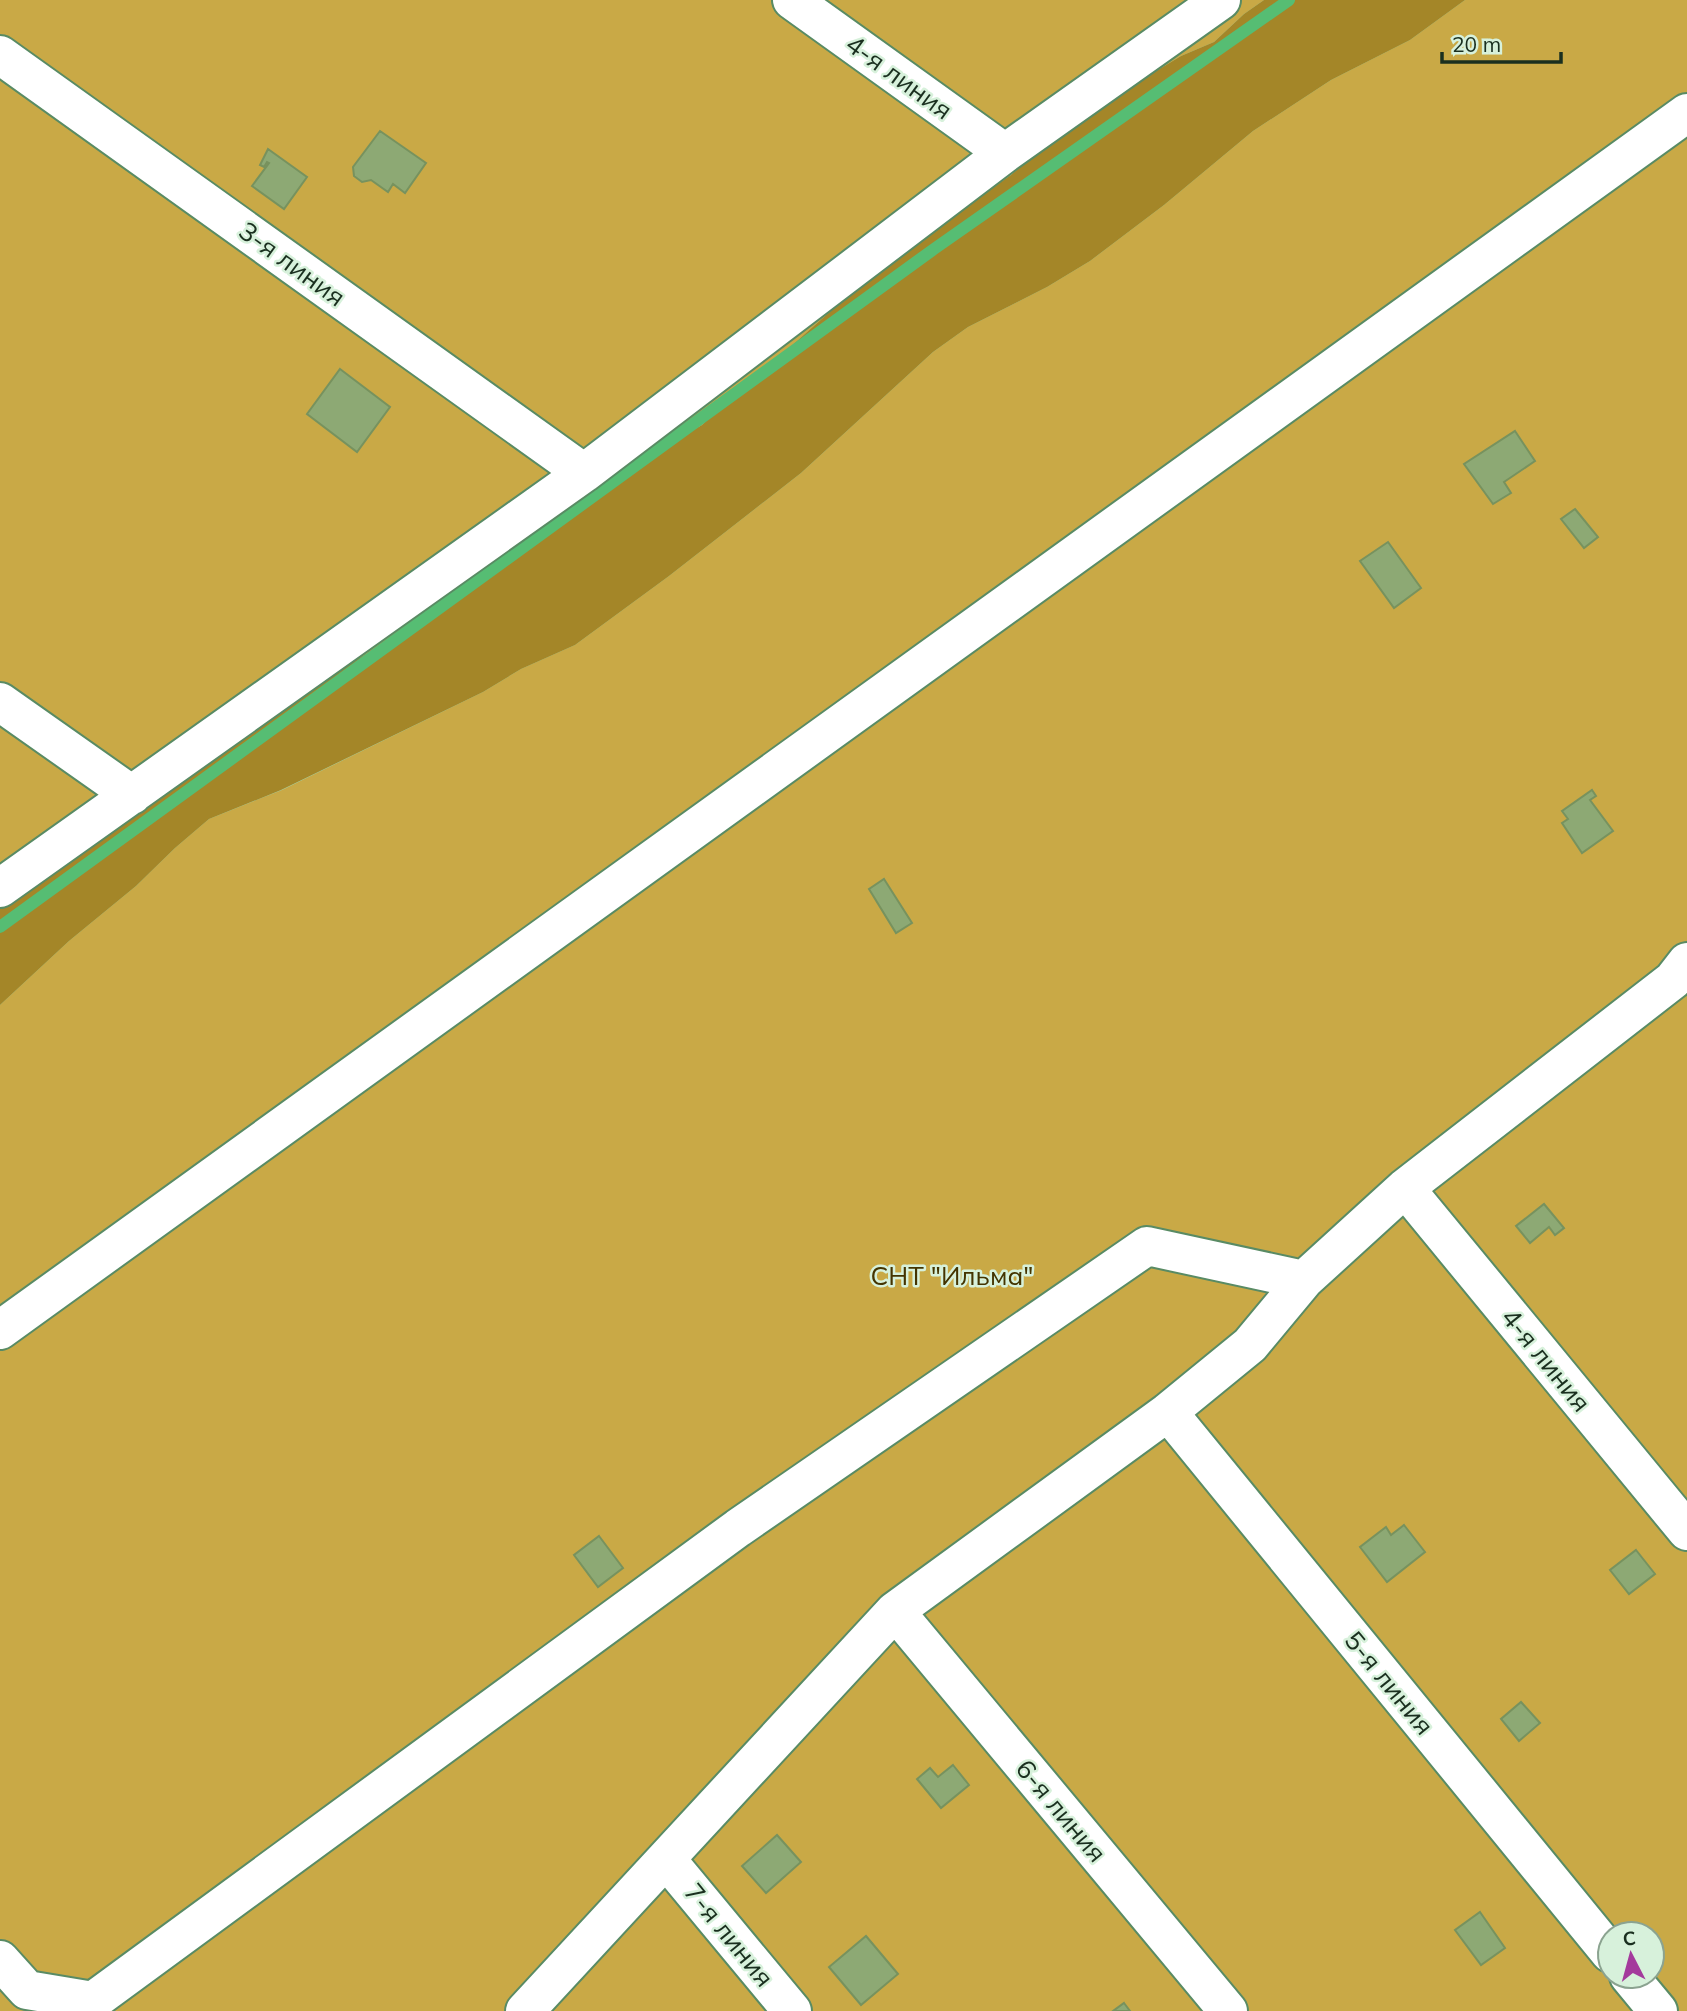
<svg xmlns="http://www.w3.org/2000/svg" width="1687" height="2011" viewBox="0 0 1687 2011" font-family="Mulish,sans-serif">
<rect width="100%" height="100%" fill="#a3d7ae"/>
<path fill="#c9a946" fill-rule="evenodd" d="M0,0H1264L1244,14L1214,42L1181,56L1138,82L1038,151L1011,175L842,301L761,373L729,398L702,425L666,444L571,508L469,586L442,610L313,685L0,899Z
M1465,0H1687V2011H0V1005L69,941L136,886L175,848L209,819L282,790L483,692L521,669L575,645L669,576L801,473L933,352L968,327L1047,287L1090,261L1164,205L1253,131L1331,80L1410,40ZM1610,1934H1652V1976H1610Z"/>
<path fill="#a48628" d="M1264,0H1465L1410,40L1331,80L1253,131L1164,205L1090,261L1047,287L968,327L933,352L801,473L669,576L575,645L521,669L483,692L281,790L209,819L175,848L136,886L69,941L0,1005V899L313,685L442,610L469,586L571,508L666,445L702,425L729,398L761,373L842,301L936,228L1011,175L1038,151L1138,82L1181,56L1214,42L1244,14Z"/>
<g fill="none" stroke-linecap="round" stroke-linejoin="round">
<path stroke="#56bd73" stroke-width="12" d="M0,927L934,249L1289,0"/>
</g>
<path fill="#8da974" stroke="#77925e" stroke-width="2" d="M380,131L426,163L405,193L393,184L388,192L371,180L362,182L354,176L353,167Z
M268,149L307,177L284,209L252,186L269,163L267,162L264,167L260,165Z
M340,369L390,407L357,452L307,414Z
M1515,431L1535,461L1504,482L1511,493L1493,504L1464,464Z
M1575,509L1598,537L1584,548L1561,519Z
M1388,542L1421,588L1394,608L1360,561Z
M1592,790L1596,796L1590,800L1613,831L1582,853L1562,823L1568,819L1562,811Z
M884,879L912,923L896,933L869,889Z
M1544,1204L1564,1228L1555,1235L1549,1227L1530,1243L1516,1226Z
M1404,1525L1425,1552L1387,1582L1360,1547L1386,1527L1391,1535Z
M599,1536L623,1568L598,1587L574,1555Z
M1636,1550L1655,1574L1629,1594L1610,1570Z
M1521,1702L1540,1723L1519,1741L1501,1719Z
M953,1765L969,1785L941,1808L917,1779L930,1768L938,1777Z
M777,1835L801,1862L766,1893L742,1866Z
M1480,1912L1505,1948L1481,1965L1455,1930Z
M866,1936L898,1974L861,2005L829,1967Z
M1124,2003L1130,2011H1113Z"/>
<g fill="none" stroke-linecap="round" stroke-linejoin="round">
<defs>
<path id="minor" d="M792,0L1005,153
M0,55L584,473
M0,702L132,795
M0,888L584,473L1005,153L1221,0
M1405,1188L1687,1531
M0,1330L1687,113
M1168,1412L1610,1953
M895,1611L1228,2011
M666,1859L792,2011
M0,1960L27,1990L93,2001L738,1528L1147,1246L1304,1280
M1629,1976L1658,2011
M525,2011L895,1611L1168,1412L1250,1345L1304,1280L1405,1188L1673,980L1687,962"/>
</defs>
<use href="#minor" stroke="#598b64" stroke-width="42"/>
<use href="#minor" stroke="#fff" stroke-width="38"/>
</g>
<g text-anchor="middle" stroke-width="5" stroke-linejoin="round" paint-order="stroke">
<g font-size="26" fill="#1a2f1f" stroke="#d7f1db">
<text transform="translate(899 77) rotate(36)" y="9">4-я линия</text>
<text transform="translate(292 264) rotate(36)" y="9">3-я линия</text>
<text transform="translate(1546 1360) rotate(51)" y="9">4-я линия</text>
<text transform="translate(1389 1683) rotate(51)" y="9">5-я линия</text>
<text transform="translate(1061 1811) rotate(50)" y="9">6-я линия</text>
<text transform="translate(729 1935) rotate(51)" y="9">7-я линия</text>
</g>
<g font-size="26" fill="#443400" stroke="#d7f1db">
<text x="952" y="1285">СНТ "Ильма"</text>
</g>
</g>
<g transform="translate(1631 1955) rotate(354)"><circle r="33" fill="#d7f1db" stroke="#8ba390" stroke-width="2"/>
<path d="M0-5L12 26L0 18L-12 26Z" fill="#a43a9c"/>
<text y="-10" font-size="19" font-weight="bold" text-anchor="middle" fill="#1a2f1f">С</text>
</g>
<path d="M1442 52v10h119v-10" fill="none" stroke="#1a2f1f" stroke-width="3.5"/>
<text x="1452" y="52" font-size="21" fill="#1a2f1f" stroke="#d7f1db" stroke-width="5" paint-order="stroke">20 m</text>
</svg>
